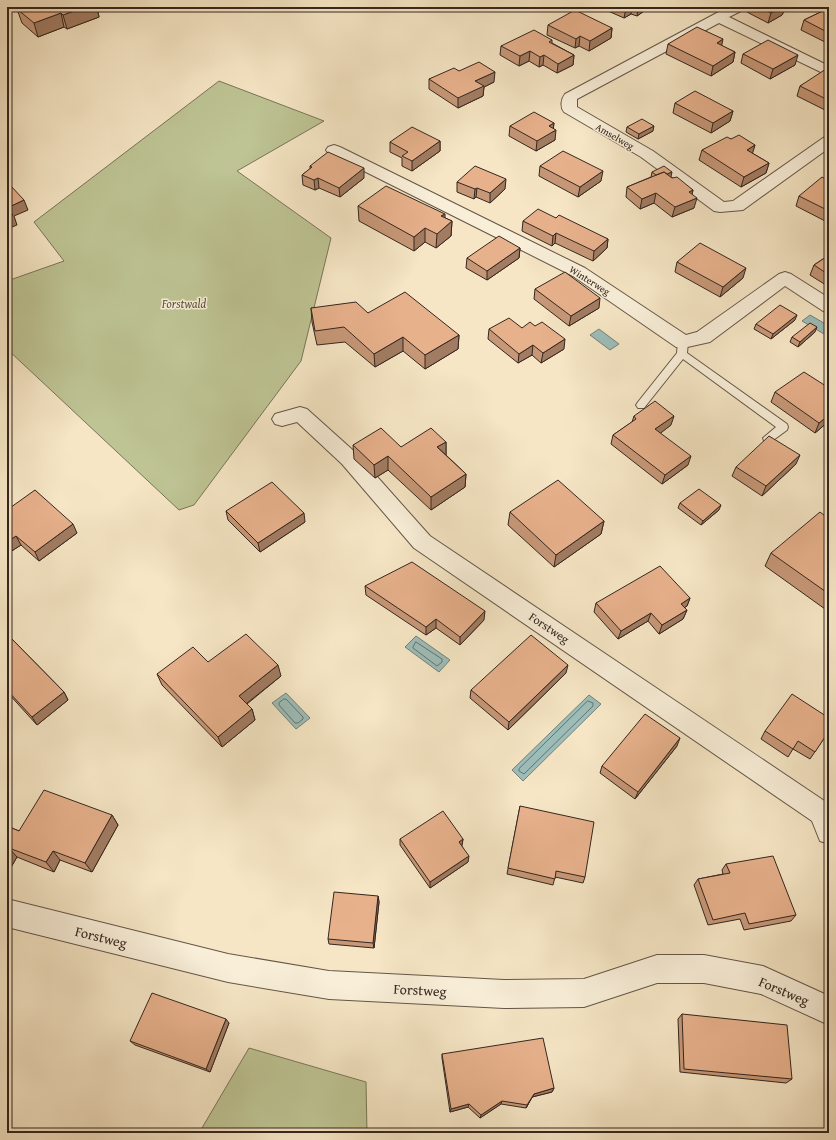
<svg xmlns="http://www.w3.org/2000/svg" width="836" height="1140" viewBox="0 0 836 1140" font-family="'Gentium Book Plus',serif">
<rect width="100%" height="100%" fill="#f6e6c5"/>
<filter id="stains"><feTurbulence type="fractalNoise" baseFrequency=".005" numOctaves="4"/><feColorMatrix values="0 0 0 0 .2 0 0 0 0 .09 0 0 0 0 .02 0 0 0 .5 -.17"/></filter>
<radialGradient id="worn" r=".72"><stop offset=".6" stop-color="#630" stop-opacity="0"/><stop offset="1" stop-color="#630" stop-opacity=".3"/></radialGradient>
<path fill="#bec494" stroke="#79755a" d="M219,81L324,121L237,171L331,238L301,361L194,505L179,510L7,349V281L64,261L34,222Z
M249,1048L366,1082L367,1133H199Z"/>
<path fill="#9dbeba" stroke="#73817c" d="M810,315L829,326V330L824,334L802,321Z
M599,329L619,344L610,350L590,335Z
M416,636L450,660L439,672L405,647Z
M286,693L310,718L296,729L272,703Z
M589,695L601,704L523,781L512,770Z"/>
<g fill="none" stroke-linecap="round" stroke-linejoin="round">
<path stroke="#68726c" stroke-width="1" d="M416,642L442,659V662L437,666L413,648Z
M284,699H286L303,717V719L298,723H295L279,705V703Z
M588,701L593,703V706L524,774L519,771V769Z"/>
<defs>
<path id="lane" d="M683,339L688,342L687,353L787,424L788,427L787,430L772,441H764L763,438L776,427L683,359L644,408H638L636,405L638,402L677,353L678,342Z"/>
<path id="street" d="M728,7H745L743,10L729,17L829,66V76L719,23L577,99V107L653,151L724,202L733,201L823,138L829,136V148L743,210L720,212L714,211L641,157L564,112C560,107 561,99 565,94Z
M334,145L340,147L585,268L686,335L697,332L779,274L785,272L791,274L829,298V313L823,311L785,286L710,342L683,348L676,347L573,276L328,153L326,150L328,147Z
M300,407L307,409L356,453L430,536L829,804V844L820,841L812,821L414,548L342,464L297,422L282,426L275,424L272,419L275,414Z
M7,899L228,954L329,971L504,980L584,979L657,955H704L763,966L829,996V1025L761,994L704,983H657L584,1007L504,1008L329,999L228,982L7,927Z"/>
</defs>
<use href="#lane" stroke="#645648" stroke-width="2"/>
<use href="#street" stroke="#645648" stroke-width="2"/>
<use href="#lane" fill="#f9efd9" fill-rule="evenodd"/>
<use href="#street" fill="#f9efd9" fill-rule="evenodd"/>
</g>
<path fill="#c79878" stroke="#34261f" d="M24,7H97L99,17L67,29L64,27L38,37L22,23L17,9Z
M599,7H650L637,16L631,14L624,18Z
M748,7H790L784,11L782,15L768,23L747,12Z
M829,8V42L827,43L801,30L804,20Z
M548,25L612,28L611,38L589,51L579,46L575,48L547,35Z
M552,40V43L574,55L573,65L557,73L543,65L539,67L529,61L519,66L500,55L501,46Z
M668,44L722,46L735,52L733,62L711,76L666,54Z
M743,54L795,65L770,79L741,63Z
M459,71L494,82L484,87L483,96L458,108L429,89V79Z
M829,71V107L825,110L797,96L800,86Z
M675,103L733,111L730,121L711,133L673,113Z
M554,123L553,129L555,140L536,151L509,136L510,126Z
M627,127L653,131L638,139L626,132Z
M731,139L755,145L752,153L769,163L766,173L741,187L699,160L702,150Z
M440,141V151L412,171L402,166V158L390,152V142Z
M310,166L364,178L340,197L319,188L315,190L303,185L302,175L310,169Z
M540,166L601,181L578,197L539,176Z
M652,172L671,177L693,190L692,194L694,208L672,217L654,203L640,209L626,197L627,187L651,177Z
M829,181V223L796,206L799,196Z
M457,182L505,189L490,203L476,197L474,199L457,192Z
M358,206L445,218L452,221L451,236L436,248L425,242L414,251L359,221Z
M556,218L608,239L607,248L593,261L555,243L552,246L522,231L523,221Z
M520,248L519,258L487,280L466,268L467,258Z
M829,255V287L810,275L814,265Z
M677,262L743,278L720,297L675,272Z
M535,289L599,308L569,326L534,299Z
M311,308L368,313L459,335L458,349L425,369L403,351L375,367L345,342L317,345L312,322Z
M795,320L771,339L754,329L756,324Z
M522,328L564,349L541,363L532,355L518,363L488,339L489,329Z
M815,332L798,347L790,342L792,337Z
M775,392L829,421L815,433L771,402Z
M634,416L671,425L660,433L688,465L662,484L611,444L613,435L632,422Z
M446,442V455L466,474L465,487L431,510L388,470L375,478L354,459L353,445L401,447Z
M796,464L762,496L732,476L736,467Z
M35,490L77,533L39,561L21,545L7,554Z
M680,503L719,510L701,525L678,508Z
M226,511L305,522L260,552L228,520Z
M510,512L604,521L601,534L554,567L508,525Z
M829,519V606L825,609L765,566L771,553Z
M365,586L484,620L460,645L436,628L426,635L366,595Z
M690,598L687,606L684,608L687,610L683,619L659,634L648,621L618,639L594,612L596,603Z
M7,634L64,692L68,700L37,725L7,692Z
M208,662L281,676L247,704L252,709L255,720L222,747L162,685L157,674Z
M566,673L508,730L470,698L471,690Z
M765,731H829L810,759L793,749L788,757L761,739Z
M677,746L635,799L600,773L602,766Z
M520,806L585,877L583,883L555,877L553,885L507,874Z
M112,815L118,825L92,872L60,860L54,872L17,857L7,874V826L19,831Z
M400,839H463L462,845V846L468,862L430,888L400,845Z
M726,864L796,915L791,921L744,930L740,919L708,925L694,885L698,879L723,874L722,870Z
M378,896L379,902L374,948L329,944L328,939Z
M682,1014L792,1079L786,1083L680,1072L678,1019Z
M229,1023L210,1072L135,1045L130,1041Z
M442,1054L554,1088L552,1092L532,1097L526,1108L501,1104L480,1118L468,1107L450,1112L442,1058Z"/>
<path fill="#a27c62" stroke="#34261f" d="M85,7H97L99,17L67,29L63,15Z
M628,7H632L631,14L624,18L626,8Z
M638,7H650L637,16Z
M780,7H790L784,11L782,15L768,23L771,13Z
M61,13L64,27L38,37L34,23Z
M612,28L611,38L589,51L590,41Z
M580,36L579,46L575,48L576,39Z
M723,39L721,49L717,43Z
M530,51L529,61L519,66L520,56Z
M735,52L733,62L711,76L713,66Z
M544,55L543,65L539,67L540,57Z
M574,55L573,65L557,73L558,64Z
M798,55L795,65L770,79L773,69Z
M495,72L494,82L484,87L483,96L458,108V98L475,81Z
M829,99V107L825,110L828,100Z
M733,111L730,121L711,133L713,123Z
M554,123L553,132L556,130L555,140L536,151L537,141L549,126Z
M654,126L653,131L638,139L639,134Z
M440,141V151L412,171V161Z
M755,145L752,155L747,150Z
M769,163L766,173L741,187L744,177Z
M364,168V178L340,197L339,188Z
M603,171L601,181L578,197L580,187Z
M672,172L671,177L659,178Z
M318,178L319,188L315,190L314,180Z
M506,179L505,189L490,203V193Z
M477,188L476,197L474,199L475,189Z
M693,190L691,200L689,192Z
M656,193L654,203L640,209L642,199Z
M697,198L694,208L672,217L675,207Z
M24,200L28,210L14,216L17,225L7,229V208Z
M445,214V227L452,221L451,236L436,248L437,234L441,216Z
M425,228V242L414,251V237Z
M556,233L555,243L552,246L553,236Z
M608,239L607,248L593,261L594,251Z
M520,248L519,258L487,280V271Z
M746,268L743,278L720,297L723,287Z
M600,298L599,308L569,326L571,316Z
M797,315L795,320L771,339L773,334Z
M817,327L815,332L798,347L800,342Z
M459,335L458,349L425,369V355Z
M403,337V351L375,367L374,354Z
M565,339L564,349L541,363L543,353Z
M533,345L532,355L518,363L519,354Z
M829,415V421L815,433L819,423Z
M674,416L671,425L653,439L655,429Z
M446,442V455L437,447Z
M800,455L796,464L762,496L766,486Z
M388,456V470L375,478L374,465Z
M691,456L688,465L662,484L665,475Z
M466,474L465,487L431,510V497Z
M721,505L719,510L701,525L703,521Z
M304,513L305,522L260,552L258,543Z
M604,521L601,534L554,567L556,555Z
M73,524L77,533L39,561L35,552Z
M16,536L21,545L7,554V542Z
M690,598L687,606L677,612L681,604Z
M829,603V606L825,609Z
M687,610L683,619L659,634L662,625Z
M485,611L484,620L460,645V637Z
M651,613L648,621L618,639L621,631Z
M436,619V628L426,635V627Z
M278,665L281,676L242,707L239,696Z
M568,665L566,673L508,730L509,722Z
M64,692L68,700L37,725L32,717Z
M252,709L255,720L222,747L218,737Z
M680,738L677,746L635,799L638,792Z
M112,815L118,825L92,872L85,863Z
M463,839L462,845L458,848L459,842Z
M9,848L17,857L7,874V852Z
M53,851L60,860L54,872L46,862Z
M469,856L468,862L430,888V882Z
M378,896L379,902L374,948L373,943Z
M226,1019L229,1023L210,1072L206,1069Z
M554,1088L552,1092L532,1097L526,1108L534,1094Z
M502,1101L501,1104L480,1118L481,1115Z
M469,1104L468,1107L450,1112L451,1109Z"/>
<path fill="#e7b18c" stroke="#34261f" d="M24,7H85L63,15L61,13L34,23L17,9Z
M759,7H783L771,13Z
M829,8V33L804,20Z
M575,10L612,28L590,41L580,36L576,39L548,25Z
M697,27L723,39L717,43L735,52L713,66L668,44Z
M534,30L552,40L549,42L574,55L558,64L544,55L540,57L530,51L520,56L501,46Z
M768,40L798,55L773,69L743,54Z
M479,62L495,72L475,81L484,86L458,98L429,79L454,68L459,71Z
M826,69L829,71V99L828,100L800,86Z
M695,91L733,111L713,123L675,103Z
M534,112L554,123L549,126L556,130L537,141L510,126Z
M642,119L654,126L639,134L627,127Z
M412,127L440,141L412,161L402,156L408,152L390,142Z
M739,135L755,145L747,150L769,163L744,177L702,150L727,137L731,139Z
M563,151L603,171L580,187L540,166Z
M328,152L364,168L339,188L318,178L314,180L302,175L312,167L310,166Z
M475,166L506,179L490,193L477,188L475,189L457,182Z
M664,166L672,172L667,174L664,172L656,175L652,172Z
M664,172L672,178L677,177L693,190L689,192L697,198L675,207L656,193L642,199L627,187Z
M822,177L829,181V211L799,196Z
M10,185L24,200L7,208V186Z
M386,186L445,214L441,216L452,221L437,234L425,228L414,237L358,206Z
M7,208L13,215L7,217Z
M538,209L556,218L559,215L608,239L594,251L556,233L553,236L523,221Z
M499,236L520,248L487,271L467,258Z
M700,243L746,268L723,287L677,262Z
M829,255V275L814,265Z
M565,272L600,298L571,316L535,289Z
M405,292L459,335L425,355L403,337L374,354L344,327L315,331L311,308L356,302L368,313Z
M780,305L797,315L773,334L756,324Z
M509,318L522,328L530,322L535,326L542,322L565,339L543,353L533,345L519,354L489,329Z
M810,323L817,327L800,342L792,337Z
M804,372L829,388V415L819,423L775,392Z
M655,401L674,416L655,429L691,456L665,475L613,435L636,419L634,416Z
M381,428L401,447L431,428L446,442L437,447L466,474L431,497L388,456L374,465L353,445Z
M769,436L800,455L766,486L736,467Z
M558,480L604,521L556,555L510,512Z
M272,482L304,513L258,543L226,511Z
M699,489L721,505L703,521L680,503Z
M35,490L73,524L35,552L16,536L7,542V510Z
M820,512L829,519V594L771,553Z
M412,562L485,611L460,637L436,619L426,627L365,586Z
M660,566L690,598L681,604L687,610L662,625L651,613L621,631L596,603Z
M7,634L64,692L32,717L7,690Z
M246,634L278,665L239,696L252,709L218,737L157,674L193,647L208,662Z
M531,635L568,665L509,722L471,690Z
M792,694L829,718V731L815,752L798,741L793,749L765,731Z
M645,714L680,738L638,792L602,766Z
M44,790L112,815L85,863L53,851L46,862L9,848L7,852V826L19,831Z
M520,806L594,822L585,877L556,871L555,879L508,868Z
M443,811L463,839L459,842L469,856L430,882L400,839Z
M773,856L796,915L749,924L745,913L713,920L698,879L730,873L726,864Z
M334,892L378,896L373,943L328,939Z
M152,993L226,1019L206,1069L130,1041Z
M682,1014L787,1025L792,1079L684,1069Z
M543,1038L554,1088L534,1094L527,1105L502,1101L481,1115L469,1104L451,1109L442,1054Z"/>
<g text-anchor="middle" stroke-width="3" stroke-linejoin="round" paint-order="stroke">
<g font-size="10" fill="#34261f" stroke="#f9efd9">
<text transform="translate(615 136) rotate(30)" y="4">Amselweg</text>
<text transform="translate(590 280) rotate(32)" y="4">Winterweg</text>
</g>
<g font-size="12" font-style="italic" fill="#564e3c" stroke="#f9efd9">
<text x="184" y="308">Forstwald</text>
</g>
<g font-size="12" fill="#34261f" stroke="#f9efd9">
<text transform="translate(549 628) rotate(34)" y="4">Forstweg</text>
</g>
<g font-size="14" fill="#34261f" stroke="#f9efd9">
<text transform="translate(101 937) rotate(14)" y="5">Forstweg</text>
<text transform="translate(420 990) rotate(3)" y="5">Forstweg</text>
<text transform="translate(784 991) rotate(23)" y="5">Forstweg</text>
</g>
</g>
<rect width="836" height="1140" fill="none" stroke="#f6e6c5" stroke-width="24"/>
<rect x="8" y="8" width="820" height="1124" fill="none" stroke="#34261f" stroke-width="2"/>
<rect x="12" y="12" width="812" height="1116" fill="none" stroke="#34261f"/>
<rect width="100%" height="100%" filter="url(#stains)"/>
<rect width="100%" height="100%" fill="url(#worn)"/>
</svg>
